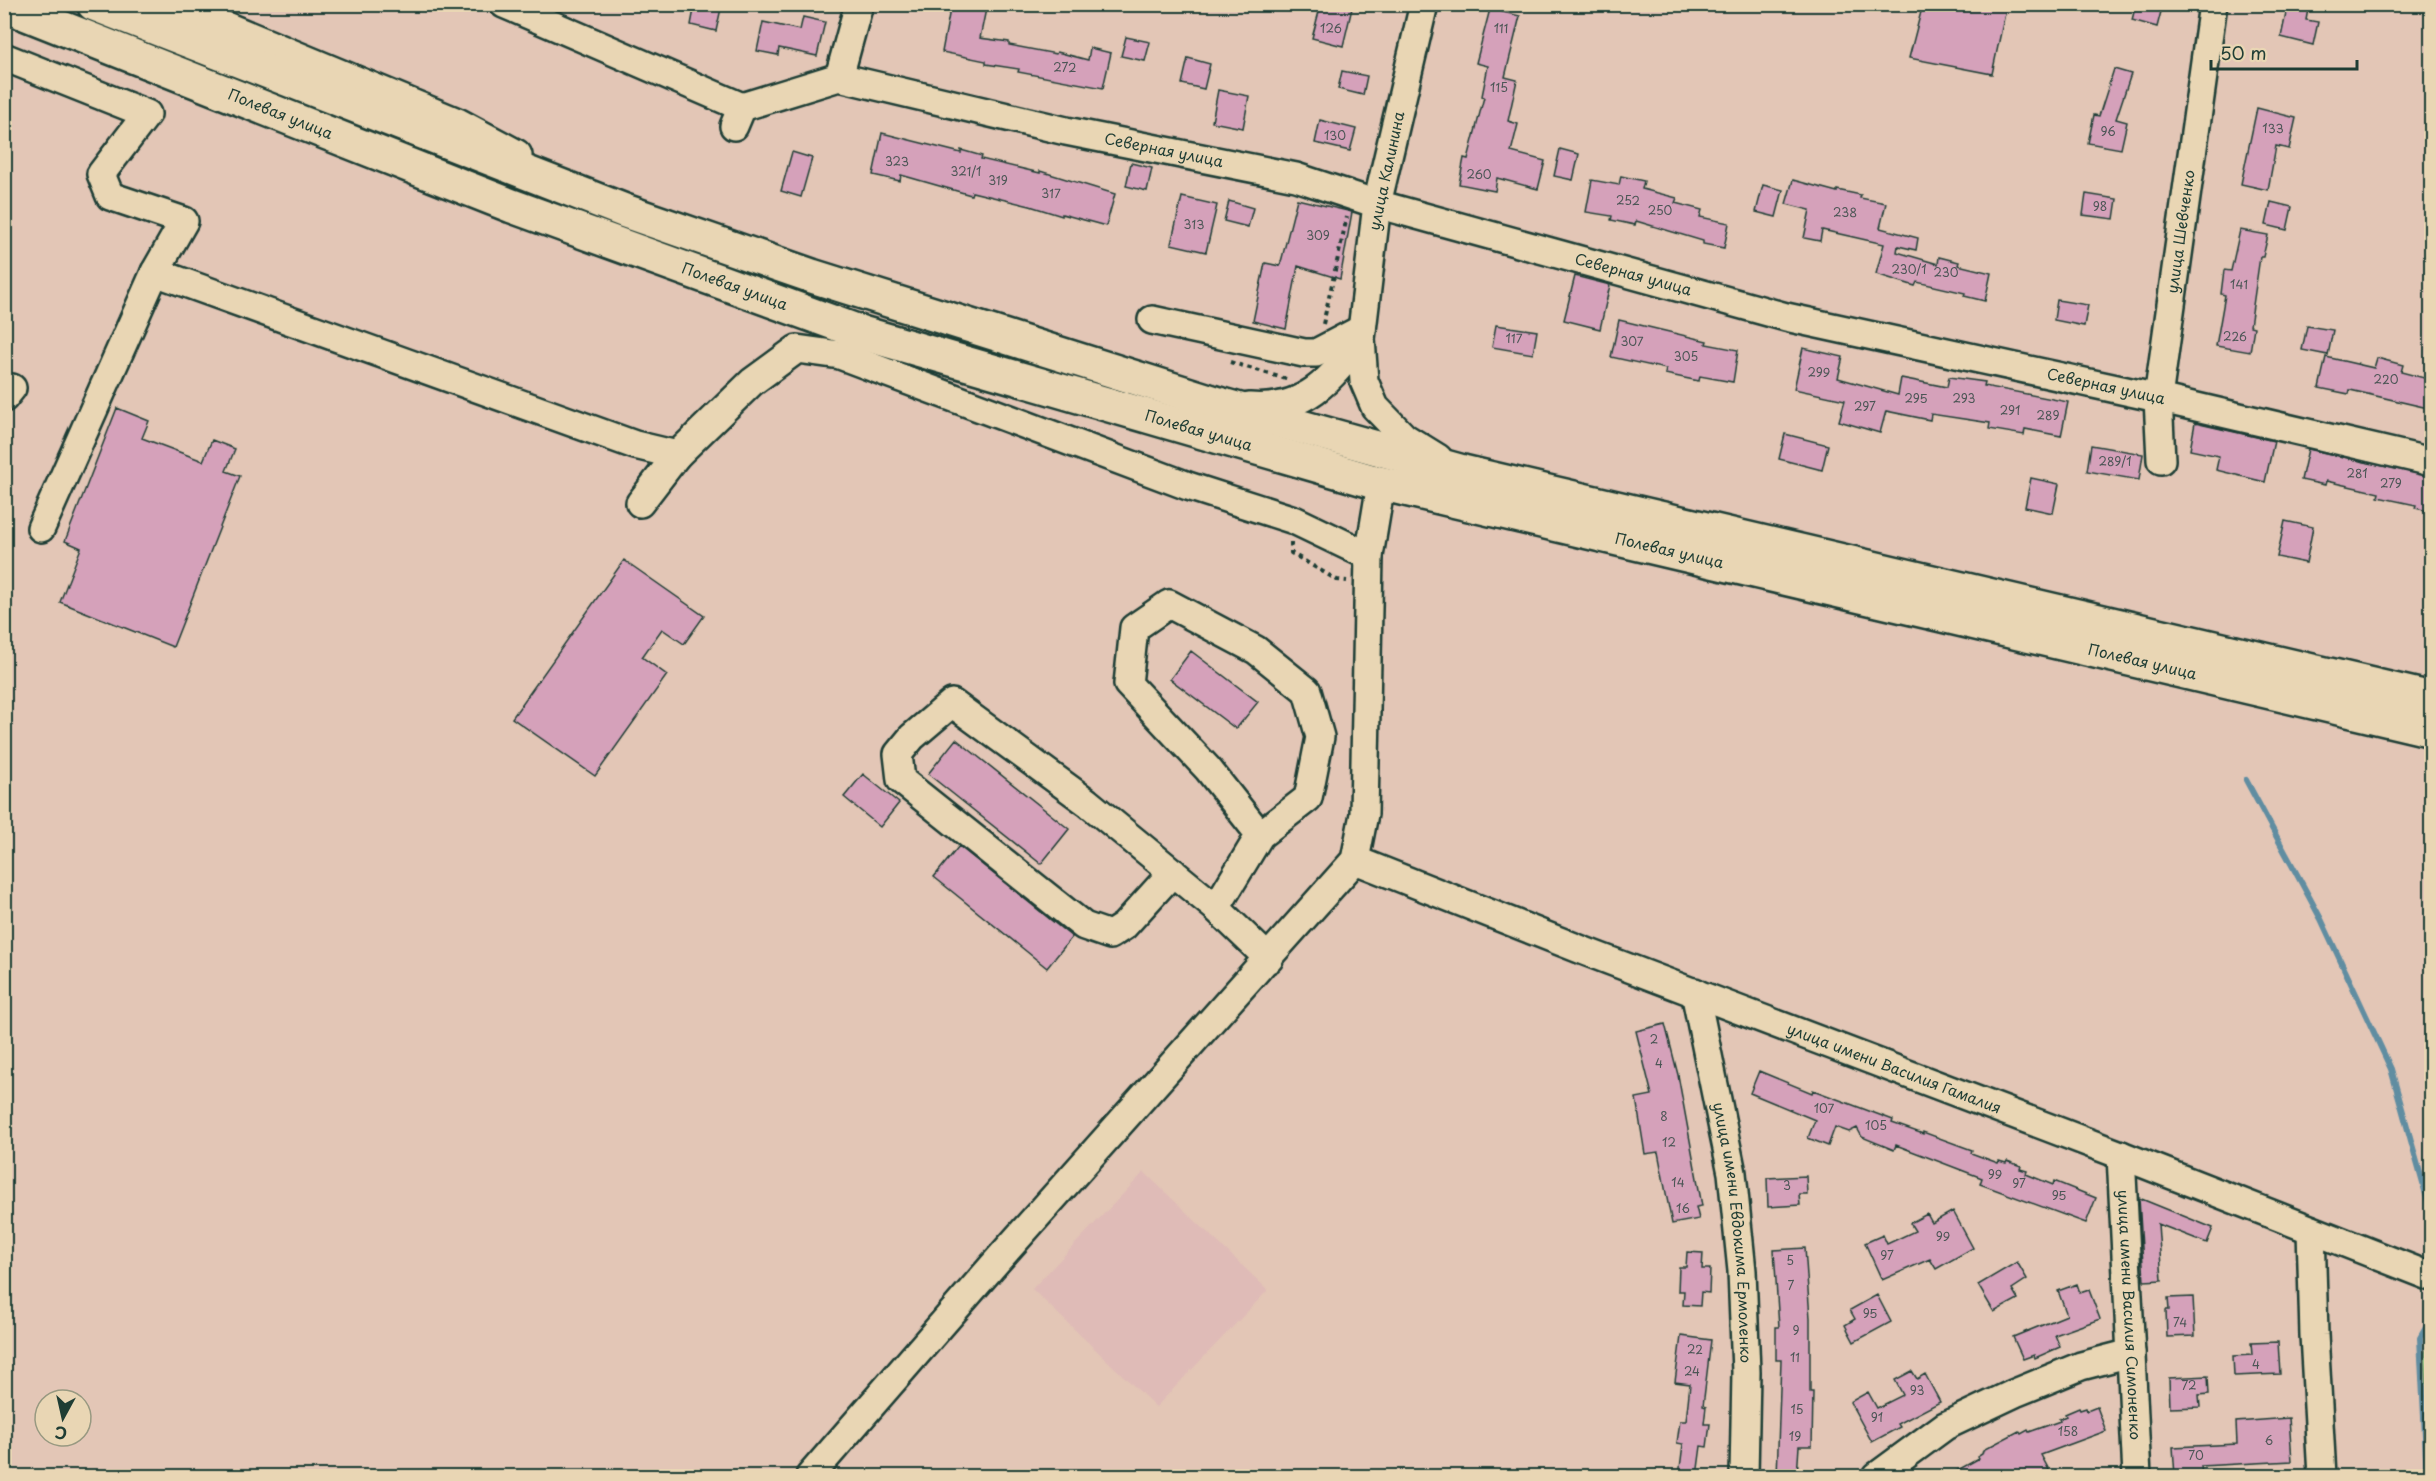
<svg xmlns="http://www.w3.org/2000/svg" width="2436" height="1481" viewBox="0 0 2436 1481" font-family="'Playpen Sans',sans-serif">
<rect width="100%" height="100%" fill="#e3c6b6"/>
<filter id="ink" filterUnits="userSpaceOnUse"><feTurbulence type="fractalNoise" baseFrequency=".0167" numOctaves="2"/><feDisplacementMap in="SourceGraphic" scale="12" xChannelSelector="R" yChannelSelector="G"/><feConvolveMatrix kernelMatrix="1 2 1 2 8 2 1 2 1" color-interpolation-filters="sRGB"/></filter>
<g filter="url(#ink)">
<path fill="#dfbbb7" d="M1144,1172L1268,1290L1156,1407L1032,1289Z"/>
<path fill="#b2d995" stroke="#688b64" stroke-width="1.5" d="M2431,1337L2432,1476H2431L2425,1353Z"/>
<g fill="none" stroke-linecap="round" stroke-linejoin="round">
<path stroke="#608da1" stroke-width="6" d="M2246,780L2321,919L2391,1069L2432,1216
M2427,1476L2420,1338L2432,1317"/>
</g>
<path fill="#d5a1ba" stroke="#1f3d34" stroke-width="1.5" d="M695,4H722L716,31L691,25Z
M951,4H987L980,38L1009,42V45L1056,54L1057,52L1088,60L1090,48L1111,53L1103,88L1018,72L1019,69L986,64V61L942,52Z
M1321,4H1353L1343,46L1312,38Z
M1923,4H2007L1992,74L1909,58Z
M2136,4H2163L2157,27L2132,20Z
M2288,4H2309L2306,20L2318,22L2313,45L2281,37Z
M1490,9L1520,16L1505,77L1517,80L1508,121L1518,124L1511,152L1545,161L1538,189L1497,178L1495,191L1459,184L1464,158L1468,159L1484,97L1482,96L1488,66L1476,63Z
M803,17L825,22L817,56L779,48L778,55L757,51L763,22L800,30Z
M1126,37L1150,42L1145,61L1121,56Z
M1188,58L1210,64L1204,89L1182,84Z
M2114,69L2131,74L2116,119L2127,122L2121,149L2088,143L2094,115L2099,116Z
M1342,71L1367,76L1363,95L1338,89Z
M1218,90L1249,96L1243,128L1212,122Z
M2257,108L2296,118L2289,149L2276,146L2268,190L2241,184Z
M1320,120L1356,129L1350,151L1315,143Z
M882,133L961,153V150L982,156L981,159L1040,173V171L1115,194L1106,226L1062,214V216L1030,206L972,192L971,195L901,175L900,181L873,175Z
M1560,149L1579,154L1573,180L1554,176Z
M792,152L812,158L801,197L781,191Z
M1131,163L1152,168L1147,191L1126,186Z
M1621,176L1644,181L1642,189L1677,198L1675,203L1702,210L1700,217L1729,223L1724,248L1703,244V241L1636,221L1635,225L1611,220L1612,216L1586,212L1592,180L1619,185Z
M1793,180L1837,192V190L1861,195L1860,198L1886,203L1880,228L1918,238L1916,250L1898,246L1897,252L1938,264L1939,257L1959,262L1958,265L1991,273L1985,301L1964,296L1965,293L1917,282L1915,286L1876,274L1884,244L1822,230L1820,241L1804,238L1810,210L1786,204Z
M1763,185L1783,190L1776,217L1756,212Z
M2086,194L2117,199L2114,219L2083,215Z
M1182,197L1217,205L1206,252L1171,244Z
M1297,199L1352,212L1340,279L1298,266L1286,329L1253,321L1265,263L1280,266Z
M1229,201L1253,208L1248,227L1224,221Z
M2271,202L2292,207L2287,230L2266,225Z
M2240,230L2268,235L2263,257H2260L2250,326L2254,327L2250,352L2216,346L2225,295L2221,294L2224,270L2231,271Z
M1575,276L1610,285L1600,329L1564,320Z
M2057,300L2088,305L2084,326L2054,320Z
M1619,320L1707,341L1706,344L1738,350L1733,382L1700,376L1699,381L1665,374L1666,369L1611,357Z
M1496,325L1537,331L1533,354L1492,347Z
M2307,326L2333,330L2328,355L2302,350Z
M1803,348L1843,357L1838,378L1898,395L1901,378L1947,387L1949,377L1985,382L1984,386L2068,402L2061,436L2025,429L2024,435L1989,429L1990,423L1931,414L1930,420L1886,411L1880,433L1839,421L1845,400L1794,389Z
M2326,357L2374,368L2377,358L2403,365L2401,372L2432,380V395L2428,408L2350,390L2349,394L2319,388Z
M117,408L149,421L142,438L203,461L212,440L235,449L226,471L240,476L173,647L60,602L81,548L65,541Z
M2195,423L2274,441L2265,482L2216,470L2219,456L2190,450Z
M1785,434L1828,445L1822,470L1779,459Z
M2091,445L2143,454L2139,480L2087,471Z
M2308,449L2432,477V512L2415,508L2416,505L2378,497L2379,493L2326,481L2325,485L2301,480Z
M2031,478L2059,484L2053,513L2025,507Z
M2285,521L2313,527L2306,563L2277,557Z
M624,560L704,616L684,644L662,629L642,657L667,675L595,776L512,718Z
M1191,651L1258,702L1236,729L1170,679Z
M956,739L1069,829L1041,864L928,774Z
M863,774L899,803L880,827L844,797Z
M959,846L1072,937L1047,968L934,877Z
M1665,1024L1678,1075L1702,1206L1696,1207L1699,1219L1672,1224L1658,1152L1645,1154L1636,1098L1652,1095L1636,1031Z
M1759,1071L1812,1093L1813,1090L1893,1120L1892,1123L1923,1134V1132L1972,1150L1971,1153L1998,1163L1999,1161L2006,1163L2007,1161L2021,1166L2020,1169L2027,1171L2026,1174L2053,1185L2054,1181L2096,1198L2086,1223L1980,1184L1982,1178L1896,1145L1894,1150L1862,1137L1857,1128L1849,1132L1835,1127L1828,1146L1808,1138L1815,1120L1750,1093Z
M1806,1176L1807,1194H1799L1800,1205L1768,1207L1767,1178Z
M2139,1198L2213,1228L2207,1243L2158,1224L2162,1280L2144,1281Z
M1953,1211L1973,1248L1936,1269L1930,1259L1882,1280L1865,1243L1883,1235L1887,1244L1915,1231L1910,1223L1927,1214L1932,1223Z
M1805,1248L1810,1318V1392H1813L1812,1446H1799L1797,1476H1777L1781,1360H1776V1327H1779L1774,1250Z
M1687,1252L1703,1253L1702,1269H1710L1709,1293L1701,1292L1700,1306L1683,1305L1684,1291H1678L1679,1267H1686Z
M2017,1262L2027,1279L2012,1289L2018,1299L1994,1312L1978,1285Z
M2077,1284L2080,1293L2089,1290L2100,1319L2055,1335L2060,1347L2035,1358L2034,1355L2023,1359L2013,1337L2067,1315L2058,1291Z
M1877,1295L1891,1322L1854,1342L1845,1325L1855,1319L1850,1310Z
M2193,1297L2195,1336L2167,1337L2166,1310H2169L2168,1298Z
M1681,1336L1711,1340L1703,1406L1706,1407L1704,1424H1710L1707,1447L1701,1446L1697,1476H1679L1683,1444L1677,1443L1680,1421H1686L1690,1384L1675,1382Z
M2278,1342L2280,1374L2234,1376L2233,1356L2252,1355L2251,1343Z
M1912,1371L1917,1379L1925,1374L1940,1402L1898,1424L1900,1427L1872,1442L1850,1402L1868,1392L1877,1408L1903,1395L1895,1380Z
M2208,1376L2209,1394L2199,1395L2200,1407L2170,1408L2169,1378Z
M2097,1407L2106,1431L2041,1455L2049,1470L2036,1476H1947L1978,1459L1977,1457L1982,1454L1983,1450L2019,1431L2021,1434L2028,1430L2029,1432L2060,1421L2059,1419L2066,1416L2065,1414L2079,1408L2080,1410L2086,1408L2087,1411Z
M2289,1418L2292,1461L2201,1466L2202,1476H2175L2173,1447L2237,1444L2236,1422Z"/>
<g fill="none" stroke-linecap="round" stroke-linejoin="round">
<defs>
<g id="minor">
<path d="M504,4L742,107"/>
<path d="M1424,4L1377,204L1361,339L1364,381L1375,407L1404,437L1438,458"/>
<path d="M4,57L147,114L101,174L110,196L184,221L155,272L41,528"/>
<path id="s1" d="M839,77L1066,131L1296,177L1377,204L1786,317L2158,398L2432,462"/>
<path d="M839,77L859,4"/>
<path d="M734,126L742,107L839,77"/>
<path d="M155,272L635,445L677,455"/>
<path d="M1152,320L1304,353H1316L1362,329"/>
<path d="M4,398L12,388"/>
<path d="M1249,407C1305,412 1331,380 1361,339"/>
<path id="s2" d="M2161,460L2158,398L2213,4"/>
<path d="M640,503L677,455L752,382L797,349L840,355L1188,486L1294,520L1369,556"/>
<path d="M1260,835L1208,769L1128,684L1134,628L1169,604L1256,650L1307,691L1320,737L1308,798L1260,835L1216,908L1269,959"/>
<path id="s3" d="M1355,860L1587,952L2121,1155L2432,1277"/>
<path d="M1173,872L1124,926L1110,935L1084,926L901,780L898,754L912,737L952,703L1087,802L1216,908"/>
<path id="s4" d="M1695,992L1732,1173L1742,1271L1746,1372L1744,1476"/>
<path id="s5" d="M2121,1155L2137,1476"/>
<path d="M2311,1230L2314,1335L2322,1476"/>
<path d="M810,1476L997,1261L1355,860L1364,814L1369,556L1381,484"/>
<path d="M1877,1476L1945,1426L2015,1393L2081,1366L2131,1353"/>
</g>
<path id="major" d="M165,4L457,125L515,156"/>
<g id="highway">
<path d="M94,4L625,211L812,276L1222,405L1463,472L2432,699"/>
<path id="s6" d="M4,5L512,206L862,333L1371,481L2432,730"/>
</g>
</defs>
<use href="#minor" stroke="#1f3d34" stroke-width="32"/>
<use href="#major" stroke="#1f3d34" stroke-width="38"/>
<use href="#highway" stroke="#1f3d34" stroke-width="38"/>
<path stroke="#1f3d34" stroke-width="4" stroke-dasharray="4.5 4.5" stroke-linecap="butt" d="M1323,324L1347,217
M1230,362L1286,379
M1291,542V553L1337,580L1347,581"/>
<use href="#minor" stroke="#e9d6b4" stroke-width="27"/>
<use href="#major" stroke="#e9d6b4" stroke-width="33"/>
<use href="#highway" stroke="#e9d6b4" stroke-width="33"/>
</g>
</g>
<g text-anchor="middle" stroke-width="4.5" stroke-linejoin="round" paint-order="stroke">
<g font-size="12" fill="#4c5656">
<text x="1331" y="33">126</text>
<text x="1501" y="33">111</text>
<text x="1065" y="72">272</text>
<text x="1499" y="92">115</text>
<text x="2273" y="133">133</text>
<text x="2108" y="136">96</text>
<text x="1335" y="140">130</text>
<text x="897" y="166">323</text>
<text x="966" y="176">321/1</text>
<text x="1479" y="179">260</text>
<text x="998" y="185">319</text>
<text x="1051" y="198">317</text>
<text x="1628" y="205">252</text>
<text x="2100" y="211">98</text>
<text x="1660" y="215">250</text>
<text x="1845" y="217">238</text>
<text x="1194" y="229">313</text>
<text x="1318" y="240">309</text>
<text x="1909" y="274">230/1</text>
<text x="1946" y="277">230</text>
<text x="2239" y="289">141</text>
<text x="2235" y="341">226</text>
<text x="1514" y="343">117</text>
<text x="1632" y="346">307</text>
<text x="1686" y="361">305</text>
<text x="1819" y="377">299</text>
<text x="2386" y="384">220</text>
<text x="1916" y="403">295</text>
<text x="1964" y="403">293</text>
<text x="1865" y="411">297</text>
<text x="2010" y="415">291</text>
<text x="2048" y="420">289</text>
<text x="2115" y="466">289/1</text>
<text x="2357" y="478">281</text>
<text x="2391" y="488">279</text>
<text x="1654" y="1044">2</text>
<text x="1659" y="1068">4</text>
<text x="1824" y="1113">107</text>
<text x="1664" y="1121">8</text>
<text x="1876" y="1130">105</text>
<text x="1669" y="1147">12</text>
<text x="1995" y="1179">99</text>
<text x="1678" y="1187">14</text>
<text x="2019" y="1188">97</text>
<text x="1787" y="1190">3</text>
<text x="2059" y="1200">95</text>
<text x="1683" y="1213">16</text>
<text x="1943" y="1241">99</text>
<text x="1887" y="1260">97</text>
<text x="1790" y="1265">5</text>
<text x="1791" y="1290">7</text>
<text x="1870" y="1318">95</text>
<text x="2180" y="1327">74</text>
<text x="1796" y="1335">9</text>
<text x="1695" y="1354">22</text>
<text x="1795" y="1362">11</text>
<text x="2256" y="1369">4</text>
<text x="1692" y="1376">24</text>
<text x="2189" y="1390">72</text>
<text x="1917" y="1395">93</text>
<text x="1797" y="1414">15</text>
<text x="1877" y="1422">91</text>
<text x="2068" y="1436">158</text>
<text x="1795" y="1441">19</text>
<text x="2269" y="1445">6</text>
<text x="2196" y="1460">70</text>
</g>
<g font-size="15" fill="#1f3d34" stroke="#e9d6b4">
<text dy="5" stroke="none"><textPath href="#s6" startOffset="297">Полевая улица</textPath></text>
<text dy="5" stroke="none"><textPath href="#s1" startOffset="333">Северная улица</textPath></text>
<text transform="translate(1387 171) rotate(-78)" y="5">улица Калинина</text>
<text dy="5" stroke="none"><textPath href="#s2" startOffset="230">улица Шевченко</textPath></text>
<text dy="5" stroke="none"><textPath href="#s1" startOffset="819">Северная улица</textPath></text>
<text dy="5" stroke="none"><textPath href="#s6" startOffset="783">Полевая улица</textPath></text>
<text dy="5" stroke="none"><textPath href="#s1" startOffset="1305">Северная улица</textPath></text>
<text dy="5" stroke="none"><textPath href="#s6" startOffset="1269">Полевая улица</textPath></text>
<text dy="5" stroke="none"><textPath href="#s6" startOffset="1755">Полевая улица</textPath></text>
<text dy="5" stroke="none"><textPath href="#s6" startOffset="2241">Полевая улица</textPath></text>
<text dy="5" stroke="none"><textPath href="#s3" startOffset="578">улица имени Василия Гамалия</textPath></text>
<text dy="5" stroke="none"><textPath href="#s4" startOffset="244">улица имени Евдокима Ермоленко</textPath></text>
<text dy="5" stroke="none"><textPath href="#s5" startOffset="160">улица имени Василия Симоненко</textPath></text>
</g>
</g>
<rect width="2436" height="1481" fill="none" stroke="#e9d6b4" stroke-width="24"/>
<rect x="12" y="12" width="2412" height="1457" fill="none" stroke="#1f3d34" stroke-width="2" filter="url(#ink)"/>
<g transform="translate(63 1418) rotate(188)"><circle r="28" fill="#e9d6b4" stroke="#989981" stroke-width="1.5"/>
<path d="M0-4.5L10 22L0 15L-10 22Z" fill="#1f3d34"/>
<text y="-9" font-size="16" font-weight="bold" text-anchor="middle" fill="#1f3d34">С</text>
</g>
<path d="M2211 60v9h146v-9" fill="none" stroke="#1f3d34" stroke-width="3"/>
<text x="2220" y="60" font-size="18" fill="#1f3d34" stroke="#e9d6b4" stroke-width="4.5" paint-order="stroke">50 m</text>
</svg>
